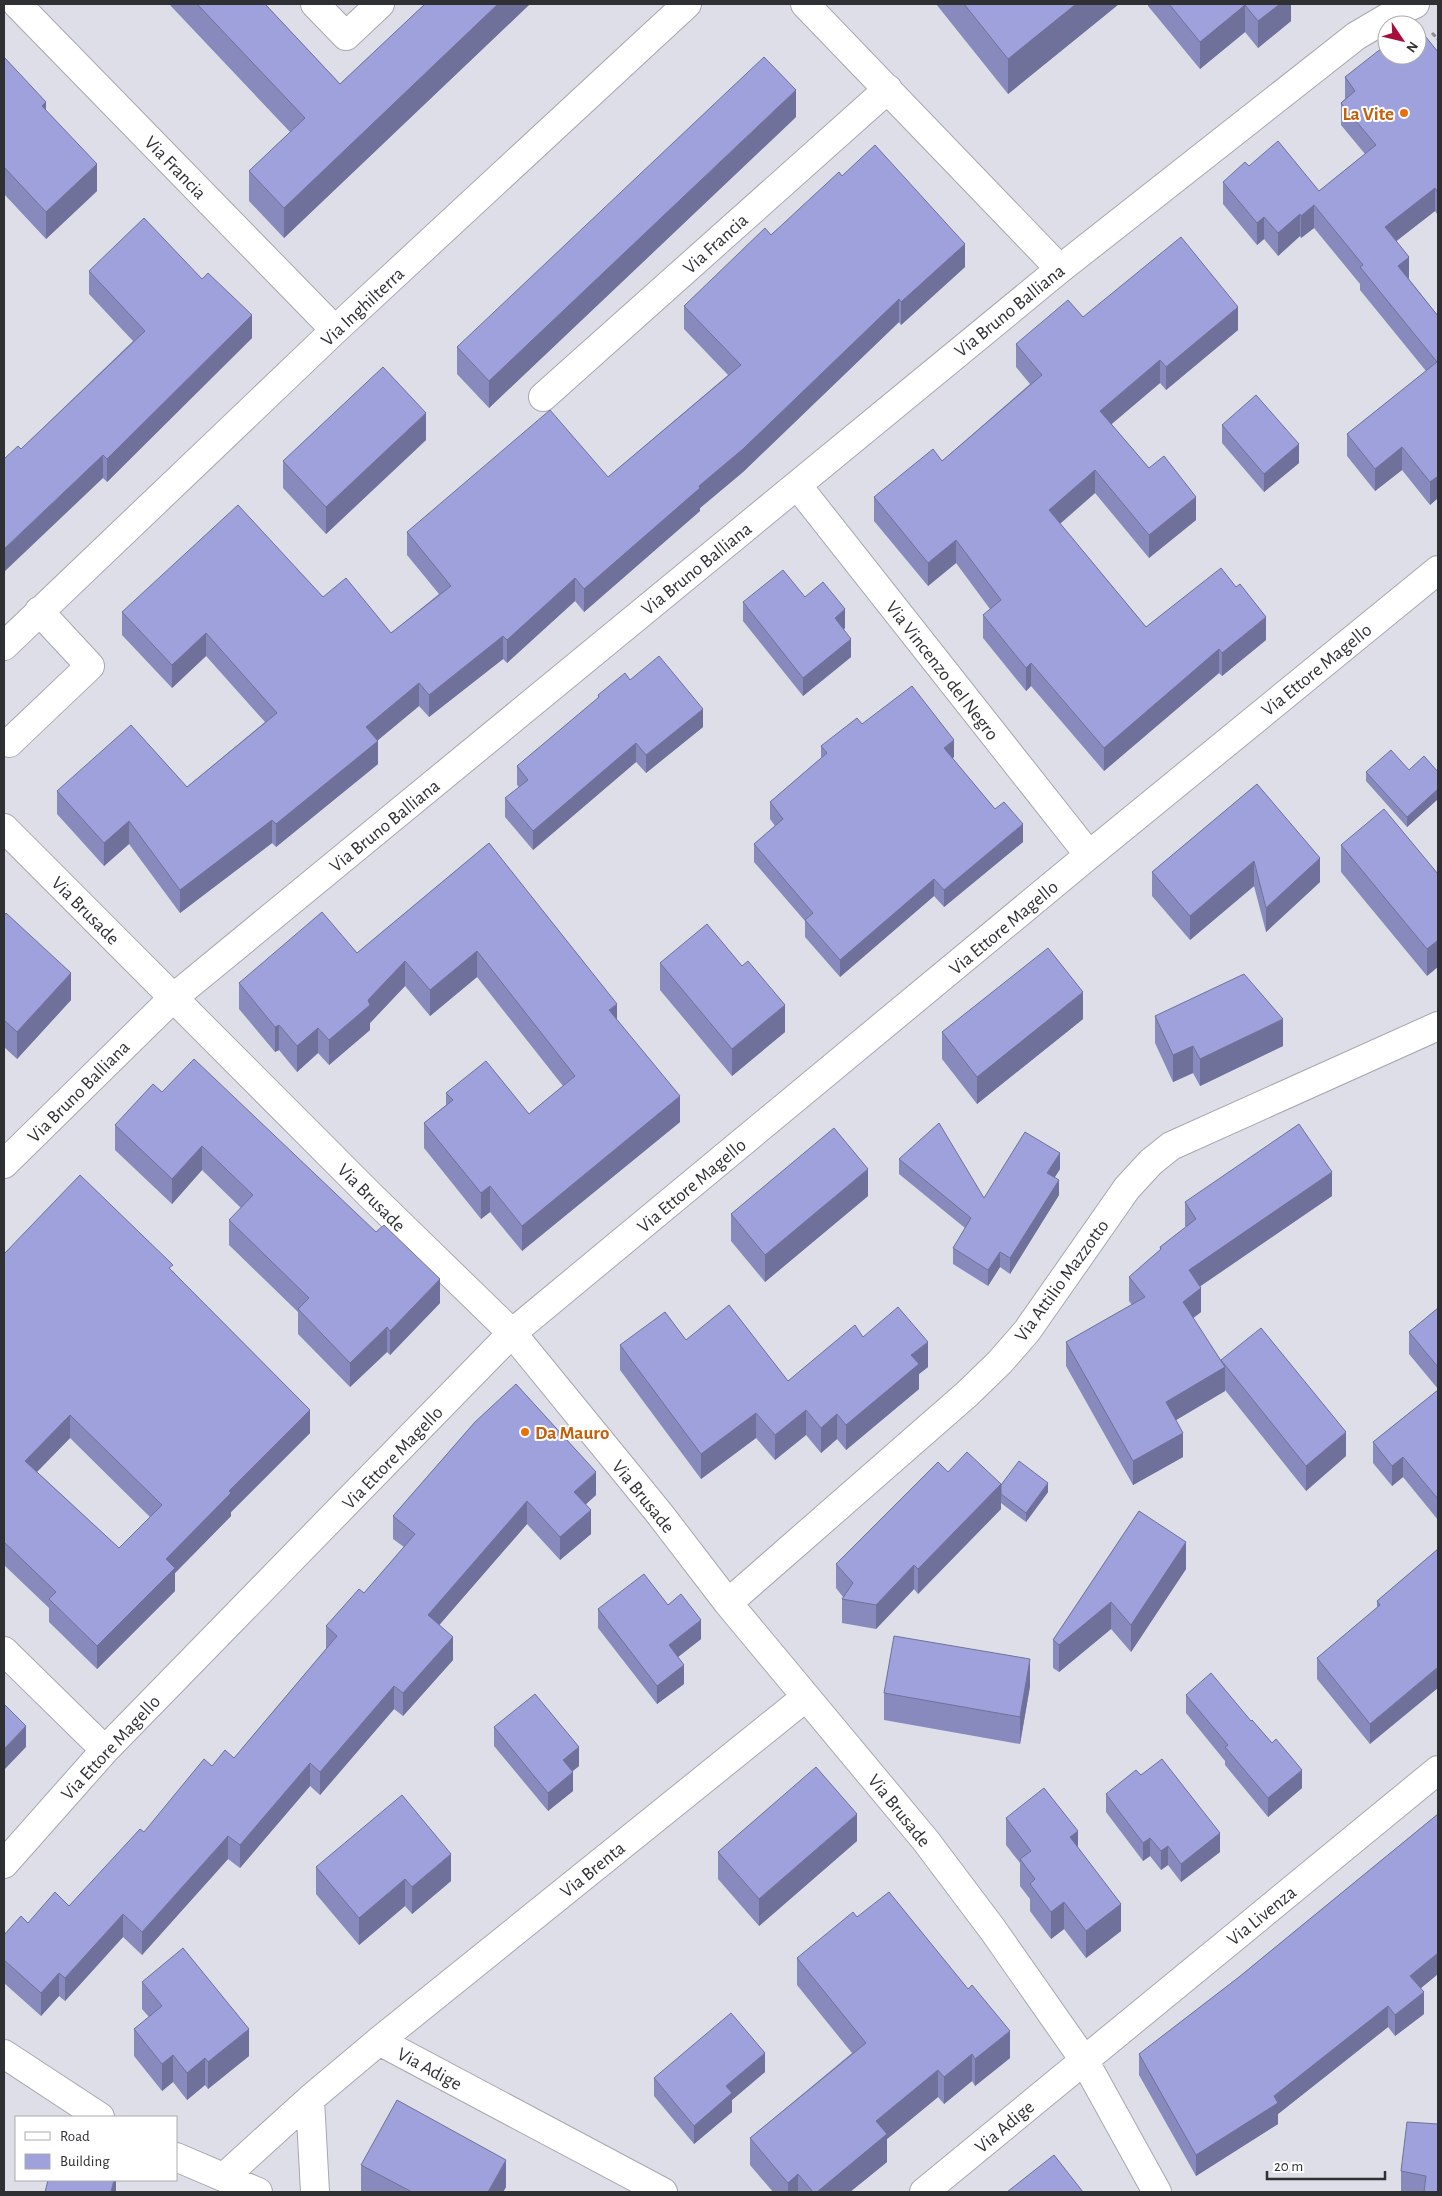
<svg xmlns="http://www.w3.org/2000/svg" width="1442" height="2196" viewBox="0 0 1442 2196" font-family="'Alegreya Sans',sans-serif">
<rect width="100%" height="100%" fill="#dddee7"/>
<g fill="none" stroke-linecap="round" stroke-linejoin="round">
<defs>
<path id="minor" d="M17,4L335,330
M315,4L346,36L380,4
M805,4L1060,269
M543,397L888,89
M797,485L1089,855
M4,646L335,330L687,4
M9,743L90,666L39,611
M4,828L370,1195L512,1333L659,1513L728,1603L926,1841L993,1930L1084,2060L1157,2192
M4,1164L173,998L1060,269L1356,36L1390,16L1415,4
M728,1603L967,1394L1000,1362L1027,1331L1127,1188L1151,1162L1171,1146L1438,1026
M4,1651L105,1750
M4,1864L105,1750L512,1333L1089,855L1438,570
M379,2041L806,1697
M4,2054L100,2117
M310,2099L315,2192
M176,2157L258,2192
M224,2177L310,2099L379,2041L663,2192
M924,2192L1438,1770"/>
</defs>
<use href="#minor" stroke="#a7a7b0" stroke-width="30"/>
<path stroke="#8d8e94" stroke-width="3" stroke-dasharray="5 2.5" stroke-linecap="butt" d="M1432,33L1438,39"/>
<use href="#minor" stroke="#fff" stroke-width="28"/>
</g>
<path fill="#888abd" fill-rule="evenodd" d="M169,4H265L340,84L425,4H530L284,238L249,201V171L290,132Z
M936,4H1119L1008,94Z
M1148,4H1291V21L1258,48L1245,32L1200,69L1148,6Z
M1438,52V215L1435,211L1396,241L1409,279L1438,316V498L1430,505L1402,470L1375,491L1347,456V434L1426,371L1360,290V284L1314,228L1301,238L1300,236L1278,256L1264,239L1257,245L1223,204V182L1249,166L1319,191L1365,154L1341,125V103L1345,99V77Z
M4,57L46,110L97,191L46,239L4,194Z
M796,117L489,408L457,374V347Z
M842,176L965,267L901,325L899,322L743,472L700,508V511L584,612L575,601L507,663L503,659L429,717L419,706L378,740V764L276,847L272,843L180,913L129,844L104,866L57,814V791L187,787L265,722L206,656L172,688L122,635V612L323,597L391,633L439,594L407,555V532L608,477L728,375L684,329V306Z
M89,271L252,338L107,482L103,478L21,449L133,341L89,294Z
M1083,317L1238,330L1166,390L1160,383L1111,424L1149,468L1196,520L1149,558L1095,493L1060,524L1146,627L1266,640L1222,676L1219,673L1104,771L1031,686L1026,691L983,638V615L990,609L956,563L928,586L874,521V497L942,461L1030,384L1016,367V344Z
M1222,425L1299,463L1264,492L1222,443Z
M426,440L326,534L283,488V461Z
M805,597L845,628L844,629L851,657L803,696L743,621V602Z
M630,680L703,727L646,773L636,762L533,850L505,817V798L519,787L517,785V766L598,699V695Z
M862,724L954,757L952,758L995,809L1023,842L944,907L934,896L840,977L805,937V921L754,862V844L775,826L770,819V802L821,758V746Z
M1409,770L1438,772V799L1407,827L1366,781V772Z
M1257,784L1320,882L1266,932L1254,886L1190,940L1152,896V872Z
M489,843L617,1020L680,1122L522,1251L490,1212L481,1219L424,1148V1123L446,1105V1093L529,1114L563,1086L477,977L430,1016L405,986L370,1023V1030L329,1065L318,1053L297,1072L279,1050L275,1052L239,1009V983L357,953Z
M1341,845L1438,874L1427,976L1341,872Z
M4,916L71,1000L17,1059L4,1047Z
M660,963L742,966L785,1032L732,1076L660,990Z
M1155,1016L1283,1046L1200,1086L1193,1073L1173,1082L1155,1043Z
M1083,1019L977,1104L942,1059V1032Z
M162,1092L440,1303L390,1355L387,1352L350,1387L298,1334V1312L229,1245V1220L241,1208L202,1170L172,1204L115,1150V1125Z
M899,1159L984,1198L1060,1169L1055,1177L1059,1195L1010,1274L1000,1267L988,1286L953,1264V1248L965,1228L899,1174Z
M868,1196L765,1282L731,1241V1214Z
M1332,1196L1200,1286L1201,1312L1193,1318L1221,1361L1346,1456L1306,1491L1225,1390V1391L1176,1420L1183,1457L1133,1485L1066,1366V1342L1132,1305L1129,1301V1277L1160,1250V1247L1186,1227L1185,1226V1202Z
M4,1254L173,1271L310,1433L231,1512V1516L175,1573V1591L97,1669L49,1622V1608L4,1565ZM70,1438L150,1517L119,1548L37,1472Z
M1438,1308V1389L1409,1354V1332Z
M863,1337L928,1367L919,1374V1389L846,1450L837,1439L821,1453L806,1435L775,1460L756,1438L701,1479L620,1370V1345L686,1340L788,1381Z
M1438,1390V1520L1403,1477L1392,1486L1373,1463V1442Z
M475,1422L596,1495L586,1504L591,1534L560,1560L527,1524L439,1625L453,1660L403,1716L394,1709L320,1795L310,1786L240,1868L228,1859L142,1955L123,1937L65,2001L59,1996L41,2016L4,1983V1935L28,1923L69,1906L212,1766L234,1758L326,1649V1626L364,1593L404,1547L393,1539V1516Z
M948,1472L1001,1484L1048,1492L1026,1522L1001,1503V1509L918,1594L914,1589L876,1629L842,1623V1599L843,1597L836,1588V1564Z
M1139,1511L1186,1569L1131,1652L1111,1629L1059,1672L1053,1668V1640Z
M1438,1549L1370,1744L1317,1679V1658L1377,1608V1601Z
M668,1605L701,1639L678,1657L684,1684L657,1704L598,1628V1609Z
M1030,1686L1020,1744L884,1720V1693Z
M1186,1695L1302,1788L1268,1817L1225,1765V1761L1186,1713Z
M494,1727L579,1766L572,1771L573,1791L548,1811L494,1746Z
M1141,1775L1220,1852L1181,1882L1168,1865L1161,1870L1150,1856L1143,1861L1106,1812V1794Z
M1438,1814V1974L1421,1988L1424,2014L1395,2036L1388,2027L1278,2114V2124L1196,2176L1139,2075V2054L1239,1977Z
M1006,1818L1078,1848L1121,1931L1086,1958L1064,1929L1051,1939L1030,1911V1899L1020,1886V1863L1006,1845Z
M857,1841L759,1926L718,1879V1852Z
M316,1867L451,1881L412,1914L405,1906L359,1945L316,1894Z
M857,1917L1010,2058L975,2086L972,2081L944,2104L938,2097L887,2139V2162L850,2192H773L750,2165V2138L852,2053L797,1985V1958Z
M142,1982L249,2056L208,2089L205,2085L187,2100L173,2082L162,2091L134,2056V2029L149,2017L142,2009Z
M765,2072L732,2100V2112L694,2144L654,2096V2078Z
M1438,2124V2192H1401V2171Z
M361,2165L506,2187L503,2192H361Z"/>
<path fill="#6f719a" d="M498,4H530L284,238V208Z
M1076,4H1119L1008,94V59Z
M1280,4H1291V21L1258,48V21Z
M1245,5V32L1200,69V42Z
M796,90V117L489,408V381Z
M46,102V129L42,106Z
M97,164V191L46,239V212Z
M1435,188V211L1385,250V227Z
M1314,205V228L1301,238V216Z
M1300,214V236L1278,256V233Z
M1264,217V239L1257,245V223Z
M965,244V267L901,325V302Z
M1409,257V279L1398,266Z
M899,299V322L743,472L700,508V511L584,612V589L699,486Z
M1238,307V330L1166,390V367Z
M252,315V338L107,482V459Z
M1160,360V383L1100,434V411Z
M426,413V440L326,534V507Z
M1299,444V463L1264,492V474Z
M1402,447V470L1375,491V469Z
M103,455V478L4,572V549Z
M1095,470V493L1049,533V510Z
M1438,476V498L1430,505V482Z
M1196,497V520L1149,558V535Z
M956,540V563L928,586V563Z
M575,578V601L507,663V640Z
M845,609V628L835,636V618Z
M1266,617V640L1222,676V653Z
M206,633V656L172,688V665Z
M503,636V659L429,717V695Z
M851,639V657L803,696V678Z
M1219,649V673L1104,771V748Z
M1031,663V686L1026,691V668Z
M419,683V706L366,750V727Z
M703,709V727L646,773V755Z
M954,740V757L944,765V748Z
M378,741V764L276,847V824Z
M636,743V762L533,850V831Z
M1438,789V799L1407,827V817Z
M272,820V843L180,913V890Z
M129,821V844L104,866V843Z
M1023,824V842L944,907V890Z
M1320,858V882L1266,932V908Z
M1254,861V886L1190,940V916Z
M934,879V896L840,977V960Z
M1438,940V967L1427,976V949Z
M477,951V977L430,1016V990Z
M405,961V986L370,1023V1030L329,1065V1040Z
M71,973V1000L17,1059V1032Z
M1083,992V1019L977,1104V1077Z
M617,1004V1030L609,1010Z
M785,1005V1032L732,1076V1049Z
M1283,1019V1046L1200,1086V1059Z
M279,1025V1050L275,1052V1027Z
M318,1028V1053L297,1072V1046Z
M1193,1046V1073L1173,1082V1055Z
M680,1096V1122L522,1251V1226Z
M202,1146V1170L172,1204V1179Z
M1060,1153V1169L1047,1189V1173Z
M868,1169V1196L765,1282V1255Z
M1332,1172V1196L1189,1294V1270Z
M1059,1180V1195L1010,1274V1258Z
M490,1186V1212L481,1219V1193Z
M1000,1252V1267L988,1286V1270Z
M440,1279V1303L390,1355V1331Z
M1201,1288V1312L1183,1326V1302Z
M387,1327V1352L350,1387V1363Z
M928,1342V1367L919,1374V1389L846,1450V1425L911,1355Z
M1225,1367V1391L1166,1426V1402Z
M310,1410V1433L231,1512V1516L175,1573V1591L97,1669V1646L166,1559L229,1491Z
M806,1410V1435L775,1460V1435Z
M756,1413V1438L701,1479V1454Z
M837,1414V1439L821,1453V1428Z
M70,1415V1438L25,1484V1461Z
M1346,1432V1456L1306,1491V1466Z
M1183,1433V1457L1133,1485V1461Z
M1403,1457V1477L1392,1486V1466Z
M596,1472V1495L574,1515V1492Z
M1048,1483V1492L1026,1522V1513Z
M1001,1484V1509L918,1594V1569Z
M527,1501V1524L428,1638V1615Z
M591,1510V1534L560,1560V1537Z
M1186,1542V1569L1131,1652V1625Z
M914,1565V1589L876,1629V1605Z
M1111,1602V1629L1059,1672V1645Z
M701,1620V1639L669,1664V1645Z
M453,1637V1660L403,1716V1693Z
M1030,1659V1686L1020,1744V1717Z
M684,1665V1684L657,1704V1686Z
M1438,1667V1688L1370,1744V1724Z
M394,1686V1709L320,1795V1772Z
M26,1726V1747L4,1770V1749Z
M579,1747V1766L563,1779V1760Z
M310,1763V1786L240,1868V1845Z
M1302,1770V1788L1268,1817V1798Z
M573,1772V1791L548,1811V1793Z
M857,1814V1841L759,1926V1899Z
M1078,1831V1858L1070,1837Z
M1220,1833V1852L1181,1882V1864Z
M228,1836V1859L142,1955V1932Z
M1150,1838V1856L1143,1861V1843Z
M1168,1846V1865L1161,1870V1851Z
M451,1854V1881L412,1914V1887Z
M405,1879V1906L359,1945V1918Z
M1064,1902V1929L1051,1939V1912Z
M1121,1904V1931L1086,1958V1931Z
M123,1914V1937L65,2001V1978Z
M1438,1953V1974L1410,1997V1976Z
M59,1973V1996L41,2016V1993Z
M1424,1992V2014L1395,2036V2015Z
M1388,2006V2027L1278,2114V2124L1196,2176V2155L1274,2096Z
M249,2029V2056L208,2089V2062Z
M1010,2031V2058L975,2086V2059Z
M765,2053V2072L732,2100V2112L694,2144V2126L726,2086Z
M972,2054V2081L944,2104V2077Z
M173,2055V2082L162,2091V2064Z
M205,2058V2085L187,2100V2073Z
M938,2070V2097L887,2139V2162L850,2192H817L876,2121Z
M506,2160V2187L503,2192H488Z
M798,2174V2192H788V2183Z
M114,2180H116V2192H111Z"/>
<path fill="#9ea1dc" stroke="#6f719a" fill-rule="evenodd" d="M197,4H265L340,84L425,4H498L284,208L249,171L305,118Z
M964,4H1076L1008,59Z
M1169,4H1280L1258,21L1245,5L1200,42Z
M1417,26L1438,52V193L1435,188L1385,227L1409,257L1398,266L1438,316V476L1430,482L1402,447L1375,469L1347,434L1437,362L1360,267L1363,265L1314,205L1301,216L1300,214L1278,233L1264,217L1257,223L1223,182L1245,162L1249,166L1278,141L1319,191L1376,145L1341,103L1355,91L1345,77L1387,44V55H1417Z
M4,57L46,102L42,106L97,164L46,212L4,167Z
M764,57L796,90L489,381L457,347Z
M875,145L965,244L901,302L899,299L743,449L699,486L700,488L584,589L575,578L507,640L503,636L429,695L419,683L366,727L378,741L276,824L272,820L180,890L129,821L104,843L57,791L131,725L187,787L277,713L206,633L172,665L122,612L238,505L323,597L346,578L391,633L451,586L407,532L550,410L608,477L741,365L684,306L765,228L771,235L839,172L842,176Z
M144,218L202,279L208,273L252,315L107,459L103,455L4,549V459L18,446L21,449L145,331L89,271Z
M1181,237L1238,307L1166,367L1160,360L1100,411L1149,468L1164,456L1196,497L1149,535L1095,470L1049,510L1146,627L1221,568L1236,587L1240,584L1266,617L1222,653L1219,649L1104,748L1031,663L1026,668L983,615L1001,600L956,540L928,563L874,497L933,449L942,461L1042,375L1016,344L1068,300L1083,317Z
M383,367L426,413L326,507L283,461Z
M1256,395L1299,444L1264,474L1222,425Z
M783,570L805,597L823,582L845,609L835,618L851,639L803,678L743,602Z
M659,656L703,709L646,755L636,743L533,831L505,798L528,780L517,766L599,697L598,695L625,673L630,680Z
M912,686L954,740L944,748L995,809L1004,802L1023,824L944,890L934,879L840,960L805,920L813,913L754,844L783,819L770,802L827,753L821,746L857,718L862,724Z
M1391,750L1409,770L1424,756L1438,772V789L1407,817L1366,772Z
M1257,784L1320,858L1266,908L1254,861L1190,916L1152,872Z
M1384,809L1438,874V940L1427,949L1341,845Z
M489,843L617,1004L609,1010L680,1096L522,1226L490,1186L481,1193L424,1123L453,1100L446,1093L486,1061L529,1114L575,1076L477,951L430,990L405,961L368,1000L370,1005L329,1040L318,1028L297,1046L279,1025L275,1027L239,983L322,912L357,953Z
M6,913L71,973L17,1032L4,1020V916Z
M707,924L742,966L748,961L785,1005L732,1049L660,963Z
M1048,948L1083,992L977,1077L942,1032Z
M1244,974L1283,1019L1200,1059L1193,1046L1173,1055L1155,1016Z
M194,1059L376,1232L384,1225L440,1279L390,1331L387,1327L350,1363L298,1309L309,1298L229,1220L253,1195L202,1146L172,1179L115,1125L153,1084L162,1092Z
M939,1123L984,1198L1025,1132L1060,1153L1047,1173L1059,1180L1010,1258L1000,1252L988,1270L953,1248L971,1218L899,1159Z
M1299,1124L1332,1172L1189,1270L1201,1288L1183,1302L1225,1367L1166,1402L1183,1433L1133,1461L1066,1342L1145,1297L1129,1277L1161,1249L1160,1247L1196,1219L1185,1202Z
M834,1128L868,1169L765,1255L731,1214Z
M80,1175L173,1265L169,1268L310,1410L229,1491L231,1493L166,1559L175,1568L97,1646L49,1599L56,1592L4,1542V1254ZM70,1415L162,1505L119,1548L25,1461Z
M729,1305L788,1381L855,1325L863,1337L898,1307L928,1342L911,1355L919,1364L846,1425L837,1414L821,1428L806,1410L775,1435L756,1413L701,1454L620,1345L665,1312L686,1340Z
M1438,1308V1367L1409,1332Z
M1261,1328L1346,1432L1306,1466L1221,1360Z
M516,1384L596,1472L574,1492L591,1510L560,1537L527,1501L428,1615L453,1637L403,1693L394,1686L320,1772L310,1763L240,1845L228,1836L142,1932L123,1914L65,1978L59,1973L41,1993L4,1960V1935L21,1916L28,1923L55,1892L69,1906L140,1829L144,1832L204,1759L212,1766L225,1750L234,1758L337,1636L326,1626L359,1589L364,1593L415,1534L393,1516L475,1422Z
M1438,1390V1499L1403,1457L1392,1466L1373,1442Z
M967,1452L1001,1484L918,1569L914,1565L876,1605L842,1599L853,1583L836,1564L938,1462L948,1472Z
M1019,1461L1048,1483L1026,1513L1001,1494V1485Z
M1139,1511L1186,1542L1131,1625L1111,1602L1059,1645L1053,1640Z
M1438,1549V1667L1370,1724L1317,1658L1380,1605L1377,1601Z
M644,1574L668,1605L681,1594L701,1620L669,1645L684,1665L657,1686L598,1609Z
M894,1636L1030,1659L1020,1717L884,1693Z
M1211,1673L1251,1721L1252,1720L1272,1743L1276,1739L1302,1770L1268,1798L1225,1747L1228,1745L1186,1695Z
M535,1694L579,1747L563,1760L573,1772L548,1793L494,1727Z
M4,1704L26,1726L4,1749Z
M1162,1759L1220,1833L1181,1864L1168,1846L1161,1851L1150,1838L1143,1843L1106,1794L1136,1770L1141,1775Z
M816,1767L857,1814L759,1899L718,1852Z
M1044,1788L1078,1831L1070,1837L1121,1904L1086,1931L1064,1902L1051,1912L1030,1884L1035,1879L1020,1859L1031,1851L1006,1818Z
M402,1795L451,1854L412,1887L405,1879L359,1918L316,1867Z
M1438,1814V1953L1410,1976L1424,1992L1395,2015L1388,2006L1274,2096L1278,2103L1196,2155L1139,2054L1239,1977Z
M889,1892L968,1989L972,1985L1010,2031L975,2059L972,2054L944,2077L938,2070L876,2121L887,2134L817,2192H813L798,2174L788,2183L750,2138L866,2043L797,1958L853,1912L857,1917Z
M183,1948L249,2029L208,2062L205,2058L187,2073L173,2055L162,2064L134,2029L162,2006L142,1982Z
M731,2013L765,2053L726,2086L732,2093L694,2126L654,2078Z
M397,2100L506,2160L488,2192H412L361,2165Z
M1407,2122L1438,2124V2192H1424L1426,2176L1401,2171Z
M1054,2155L1083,2192H1007Z
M48,2180H114L111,2192H45Z"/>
<g fill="#e8710a" stroke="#fff" stroke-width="2">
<circle cx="1404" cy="113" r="5"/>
<circle cx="525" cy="1432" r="5"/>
</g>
<g text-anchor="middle" stroke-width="4" stroke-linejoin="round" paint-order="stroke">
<g font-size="19" font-weight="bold" fill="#c56008" stroke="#fff" text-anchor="end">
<text x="1394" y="120">La Vite</text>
<text x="535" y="1439" text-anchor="start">Da Mauro</text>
</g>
<g font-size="19" fill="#2f3033" stroke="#fff">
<text transform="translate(176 167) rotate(46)" y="7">Via Francia</text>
<text transform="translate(715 243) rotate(-42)" y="7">Via Francia</text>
<text transform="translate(362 306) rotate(-43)" y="7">Via Inghilterra</text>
<text transform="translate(1009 310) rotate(-39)" y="7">Via Bruno Balliana</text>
<text transform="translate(696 568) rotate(-39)" y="7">Via Bruno Balliana</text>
<text transform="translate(1316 669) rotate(-39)" y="7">Via Ettore Magello</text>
<text transform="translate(943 670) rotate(52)" y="7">Via Vincenzo del Negro</text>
<text transform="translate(384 825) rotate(-39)" y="7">Via Bruno Balliana</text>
<text transform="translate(86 910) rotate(45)" y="7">Via Brusade</text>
<text transform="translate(1003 927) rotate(-40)" y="7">Via Ettore Magello</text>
<text transform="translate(78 1091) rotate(-45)" y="7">Via Bruno Balliana</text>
<text transform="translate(691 1185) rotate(-40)" y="7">Via Ettore Magello</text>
<text transform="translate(372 1197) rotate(45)" y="7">Via Brusade</text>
<text transform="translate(1061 1280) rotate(-54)" y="7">Via Attilio Mazzotto</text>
<text transform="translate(392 1457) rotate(-46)" y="7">Via Ettore Magello</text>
<text transform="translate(644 1496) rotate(51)" y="7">Via Brusade</text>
<text transform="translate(110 1747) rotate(-47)" y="7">Via Ettore Magello</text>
<text transform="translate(900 1810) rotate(51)" y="7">Via Brusade</text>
<text transform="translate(592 1869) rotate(-39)" y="7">Via Brenta</text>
<text transform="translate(1261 1915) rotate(-39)" y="7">Via Livenza</text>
<text transform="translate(430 2068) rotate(28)" y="7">Via Adige</text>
<text transform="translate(1004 2126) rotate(-40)" y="7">Via Adige</text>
</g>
</g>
<rect width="1442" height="2196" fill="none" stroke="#2f3033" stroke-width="10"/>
<rect x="15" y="2116" width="162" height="65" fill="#ffffff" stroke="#acacad"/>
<rect x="25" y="2132" width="25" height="8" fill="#ffffff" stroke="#acacad"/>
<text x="60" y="2141" font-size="15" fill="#2f3033">Road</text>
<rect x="25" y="2154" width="25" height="15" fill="#9ea1dc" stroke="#acacad"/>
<text x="60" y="2166" font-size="15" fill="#2f3033">Building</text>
<g transform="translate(1402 40) rotate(125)"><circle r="24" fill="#ffffff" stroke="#acacad"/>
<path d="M0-4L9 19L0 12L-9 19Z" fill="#a70e3a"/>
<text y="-8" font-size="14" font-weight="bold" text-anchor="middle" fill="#2f3033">N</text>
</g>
<path d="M1267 2171v8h118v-8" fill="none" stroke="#2f3033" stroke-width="2.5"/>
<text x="1274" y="2171" font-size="15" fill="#2f3033" stroke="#ffffff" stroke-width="4" paint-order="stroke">20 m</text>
</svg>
